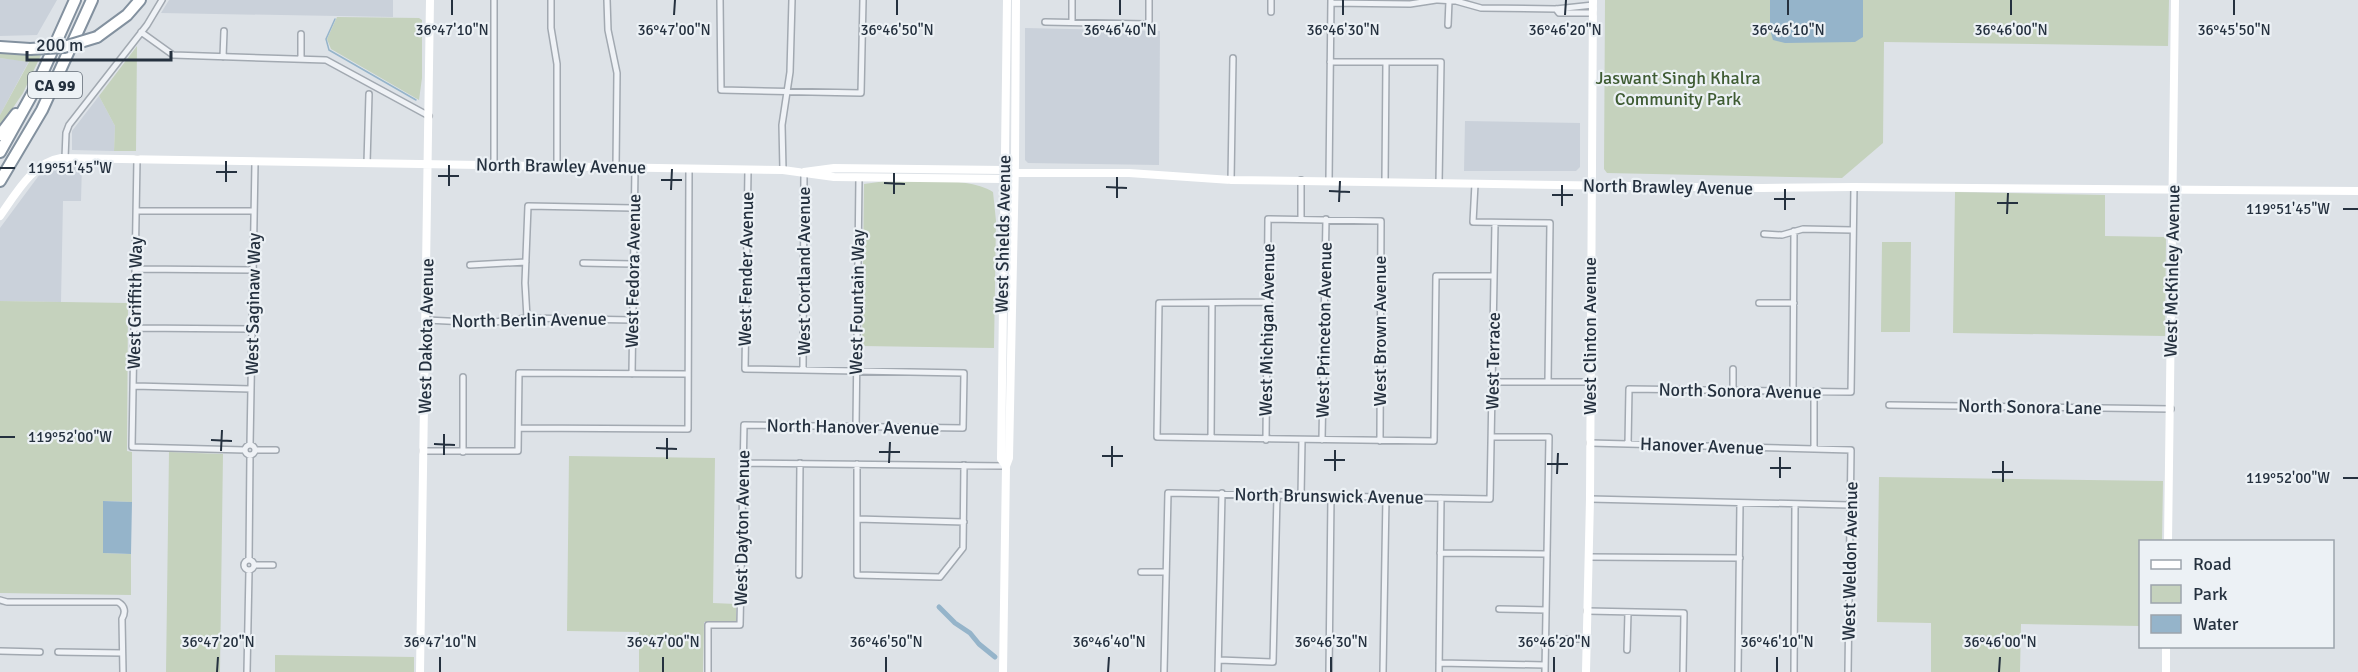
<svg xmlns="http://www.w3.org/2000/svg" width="2358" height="672" viewBox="0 0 2358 672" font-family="Signika,sans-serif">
<rect width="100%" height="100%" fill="#dde2e7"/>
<path fill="#cad1da" d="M0,0H57L37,35L0,36Z
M169,0H393V17L161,13Z
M1025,28L1160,31L1159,165L1028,163L1025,160Z
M0,58L29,61L0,115Z
M99,96L115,126L114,151L72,150V131Z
M1465,121L1580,123V167L1576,171H1464Z
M64,163L82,164L81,201H63L61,302L0,301V228L40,174Z"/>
<path fill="#c5d2bd" d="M1605,0H2169L2168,46L1884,42L1883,143L1842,178L1607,173L1604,169Z
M337,17L419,18L422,20V78L419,100L331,49L327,39Z
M137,46L136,151H114L115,126L99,96Z
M0,52L42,53L23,93L0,127V115L29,62L0,58Z
M886,181C915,182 969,176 993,192L996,221L994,348L862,346L864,184Z
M1955,192L2105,195V236L2166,237L2165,336L1953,333Z
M1882,242H1911L1910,332H1881Z
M0,301L128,303L127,451L132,452V502L103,501V553L131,554V595L0,593Z
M169,452L223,454L220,672H166Z
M569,456L715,458L713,603L736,604V622H704L703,672H639V632L567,631Z
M1879,477L2163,481L2162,541L2140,542V626L2021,624L2020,672H1931V623L1877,622Z
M275,655L414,657V672H275Z"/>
<path fill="#95b4ca" d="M1770,0H1863V37L1855,42L1785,43L1773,40L1770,30Z
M103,501L132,502L131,554L103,553Z"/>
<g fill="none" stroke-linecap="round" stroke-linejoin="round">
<path stroke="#95b4ca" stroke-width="1.5" d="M335,19L326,39L329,50L416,100"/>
<path stroke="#95b4ca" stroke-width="5" d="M939,607L955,623L970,633L979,644L995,657"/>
<defs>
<path id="street" d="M551,0V28L557,64V166
M607,0L608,30L617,73L616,167
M720,0L721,90L861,93L863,0
M1438,0L1456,1L1481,8L1556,9L1593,5
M1331,3L1410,4L1436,0
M1556,9L1559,13H1593
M1271,12V0
M1045,22L1146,24L1149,21V0
M1072,22V0
M1448,25L1449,1
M141,32L173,55L326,60L429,116
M223,57L224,31
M301,58V34
M1330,62H1441L1439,183
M65,158L66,133L69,125L147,25L162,0
M137,159L132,447L245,450
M367,163L369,94
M494,164V0
M783,170L782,125L790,72L792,0
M1231,180L1233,58
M1301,180V218
M1329,180L1331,0
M1385,181L1386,62
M1475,184L1473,222L1550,223L1548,381
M137,211H254
M1764,234L1782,235L1803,229L1852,230
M583,263L632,264
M470,265L526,262
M136,269L253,270
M1269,302L1159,303L1157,437L1434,441L1436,276H1494
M1759,303H1794
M527,318L525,283L528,206L633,208
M427,320L487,323L527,318L632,320
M135,328L252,329
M1733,369V390
M803,370L804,172
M632,374L635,168
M1493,382H1590
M134,386L251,389
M1793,391L1794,231
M1814,393V449
M1889,405L2171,409
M856,427L859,178
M519,428L688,429L689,169
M1492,437H1549L1545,672
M1211,438L1212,303
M1266,440L1268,219L1381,221L1380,441
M1322,440L1326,219
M1590,443L1851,450L1848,672
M1628,444L1629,389L1851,392L1854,187
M245 450a5 5 0 1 1 10 0a5 5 0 1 1-10 0Z
M250,445L255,163
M255,450H276
M423,451H518L519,373L688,374
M463,452V377
M744,463L1006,466
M857,464V575L940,577L963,548L964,465
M1301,496L1302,440
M1590,499L1850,505
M857,519L964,522
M1440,553L1547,554
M1589,557L1740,558
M249,560L250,455
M244 565a5 5 0 1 1 10 0a5 5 0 1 1-10 0Z
M254,565H273
M1141,572H1166
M799,575L800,463
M0,600L7,602H118C125,606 126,612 122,619L123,672
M1499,609L1546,610
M1587,611L1684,613L1683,672
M1545,639H1587
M1627,650L1628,612
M0,651L40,652
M58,652L122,653
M1219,660L1273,662L1277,496
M1439,663L1545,665
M247,672L249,571
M708,672V625H740L744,425L963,428L964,373L745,369L748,170
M1164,672L1168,493L1490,499L1495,223
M1218,672L1222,493
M1329,672L1331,497
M1383,672L1386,497
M1439,672L1441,498
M1738,672L1740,503
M1794,672L1795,505"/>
<path id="highway" d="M97,37L127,15L140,0
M0,47L30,49
M0,135L16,114
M0,152L36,87L75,0
M0,181L42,110L92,0"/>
</defs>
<use href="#street" stroke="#a2a9b1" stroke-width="8"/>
<use href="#highway" stroke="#83919f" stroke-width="14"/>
<use href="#street" stroke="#eff2f6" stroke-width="5"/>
<path stroke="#fff" stroke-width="8" d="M804,172L834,168L1004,170L1015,173H1129L1231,180L1762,188L1854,187L2358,191
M0,216C15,195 33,162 61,158L783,170L834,177L1003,179L1015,173
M1006,466L1001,459L1007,0
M2168,542L2175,0
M420,672L430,0
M1003,672L1006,466L1009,458L1015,163L1016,0
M1586,672L1590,499L1593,0
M2166,672V646"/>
<use href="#highway" stroke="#fff" stroke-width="10"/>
<defs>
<path id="highway-bridge" d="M30,49L64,47L97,37"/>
</defs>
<use href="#highway-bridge" stroke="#83919f" stroke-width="14" stroke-linecap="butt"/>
<use href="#highway-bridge" stroke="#fff" stroke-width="10"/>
</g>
<path fill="none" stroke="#25313f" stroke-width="2" d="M452,15V0M674,15L675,0M897,15V0M1120,15V0M1343,15V0M1565,15L1566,0M1788,15V0M2011,15V0M2234,15V0M0,168H15M216,172H237M438,176H459M661,180H682M226,182V161M884,183L905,184M449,186V165M1106,187L1127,188M671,190L672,169M1329,191L1350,192M894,194V173M1552,195H1573M1117,198V177M1774,199H1795M1339,202L1340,181M1997,203H2018M1562,206V185M2343,209H2358M1785,210V189M2007,214L2008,193M0,437H15M211,440L232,441M434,444L455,445M656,448L677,449M221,451L222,430M879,452H900M444,455V434M1102,456H1123M667,459V438M1324,460H1345M889,463L890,442M1547,464H1568M1112,467V446M1770,468H1791M1335,471V450M1992,472H2013M1557,474L1558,453M1780,478V457M2343,478H2358M2003,482V461M217,672L218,657M440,672V657M663,672V657M886,672V657M1108,672L1109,657M1331,672V657M1554,672V657M1777,672V657M1999,672L2000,657"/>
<g text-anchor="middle" stroke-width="4.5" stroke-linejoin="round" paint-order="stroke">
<rect fill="#ecf1f5" stroke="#616b76" stroke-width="1.5" x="28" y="72" width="54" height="26" rx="4.5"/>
<g font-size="16" font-weight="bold" fill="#25313f">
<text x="55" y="91">CA 99</text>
</g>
<g font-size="18" fill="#3e5b32" stroke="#ecf1f5">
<text x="1678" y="84">Jaswant Singh Khalra<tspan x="1678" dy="21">Community Park</tspan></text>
</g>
<g font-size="18" fill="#25313f" stroke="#ecf1f5">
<text transform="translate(561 166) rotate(1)" y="6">North Brawley Avenue</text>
<text transform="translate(1668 187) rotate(1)" y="6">North Brawley Avenue</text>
<text transform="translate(1003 234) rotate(-89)" y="6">West Shields Avenue</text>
<text transform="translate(746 269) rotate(-89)" y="6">West Fender Avenue</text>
<text transform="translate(633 271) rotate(-89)" y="6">West Fedora Avenue</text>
<text transform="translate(804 271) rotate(-90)" y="6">West Cortland Avenue</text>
<text transform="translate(2172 271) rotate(-89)" y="6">West McKinley Avenue</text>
<text transform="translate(857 302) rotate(-89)" y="6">West Fountain Way</text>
<text transform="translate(135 303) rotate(-89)" y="6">West Griffith Way</text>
<text transform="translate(253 304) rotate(-89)" y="6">West Saginaw Way</text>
<text transform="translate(529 320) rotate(-1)" y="6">North Berlin Avenue</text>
<text transform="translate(1267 330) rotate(-89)" y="6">West Michigan Avenue</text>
<text transform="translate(1324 330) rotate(-89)" y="6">West Princeton Avenue</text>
<text transform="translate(1380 331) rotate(-90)" y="6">West Brown Avenue</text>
<text transform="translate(426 336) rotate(-89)" y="6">West Dakota Avenue</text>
<text transform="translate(1590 336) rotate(-90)" y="6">West Clinton Avenue</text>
<text transform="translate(1493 361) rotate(-89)" y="6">West Terrace</text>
<text transform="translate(1740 391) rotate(1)" y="6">North Sonora Avenue</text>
<text transform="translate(2030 407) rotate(1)" y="6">North Sonora Lane</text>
<text transform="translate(853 427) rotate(1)" y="6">North Hanover Avenue</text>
<text transform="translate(1702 446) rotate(2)" y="6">Hanover Avenue</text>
<text transform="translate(1329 496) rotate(1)" y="6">North Brunswick Avenue</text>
<text transform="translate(742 528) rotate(-89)" y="6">West Dayton Avenue</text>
<text transform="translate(1850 561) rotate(-89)" y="6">West Weldon Avenue</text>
</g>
</g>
<g font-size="15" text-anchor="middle" fill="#25313f" stroke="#ecf1f5" stroke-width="4.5" stroke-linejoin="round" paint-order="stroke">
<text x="452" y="35">36°47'10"N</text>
<text x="674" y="35">36°47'00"N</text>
<text x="897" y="35">36°46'50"N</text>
<text x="1120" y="35">36°46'40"N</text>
<text x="1343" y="35">36°46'30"N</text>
<text x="1565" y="35">36°46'20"N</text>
<text x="1788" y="35">36°46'10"N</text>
<text x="2011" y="35">36°46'00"N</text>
<text x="2234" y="35">36°45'50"N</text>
<text x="70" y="173">119°51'45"W</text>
<text x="2288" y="214">119°51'45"W</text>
<text x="70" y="442">119°52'00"W</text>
<text x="2288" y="483">119°52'00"W</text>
<text x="218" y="647">36°47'20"N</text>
<text x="440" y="647">36°47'10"N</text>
<text x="663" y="647">36°47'00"N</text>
<text x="886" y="647">36°46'50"N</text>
<text x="1109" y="647">36°46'40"N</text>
<text x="1331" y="647">36°46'30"N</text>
<text x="1554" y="647">36°46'20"N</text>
<text x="1777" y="647">36°46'10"N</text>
<text x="2000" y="647">36°46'00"N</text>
</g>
<rect x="2139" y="540" width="195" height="108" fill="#ecf1f5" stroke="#9ca4ac" stroke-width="1.5"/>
<rect x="2151" y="560" width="30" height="9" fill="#ffffff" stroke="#9ca4ac" stroke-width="1.5"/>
<text x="2193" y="570" font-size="18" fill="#25313f">Road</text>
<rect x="2151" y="585" width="30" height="18" fill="#c5d2bd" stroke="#9ca4ac" stroke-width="1.5"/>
<text x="2193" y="600" font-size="18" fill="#25313f">Park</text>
<rect x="2151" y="615" width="30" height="18" fill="#95b4ca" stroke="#9ca4ac" stroke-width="1.5"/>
<text x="2193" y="630" font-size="18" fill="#25313f">Water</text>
<path d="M27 51v9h144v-9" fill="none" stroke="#25313f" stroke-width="3"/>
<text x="36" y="51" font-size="18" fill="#25313f" stroke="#ecf1f5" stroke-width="4.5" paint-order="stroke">200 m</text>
</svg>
